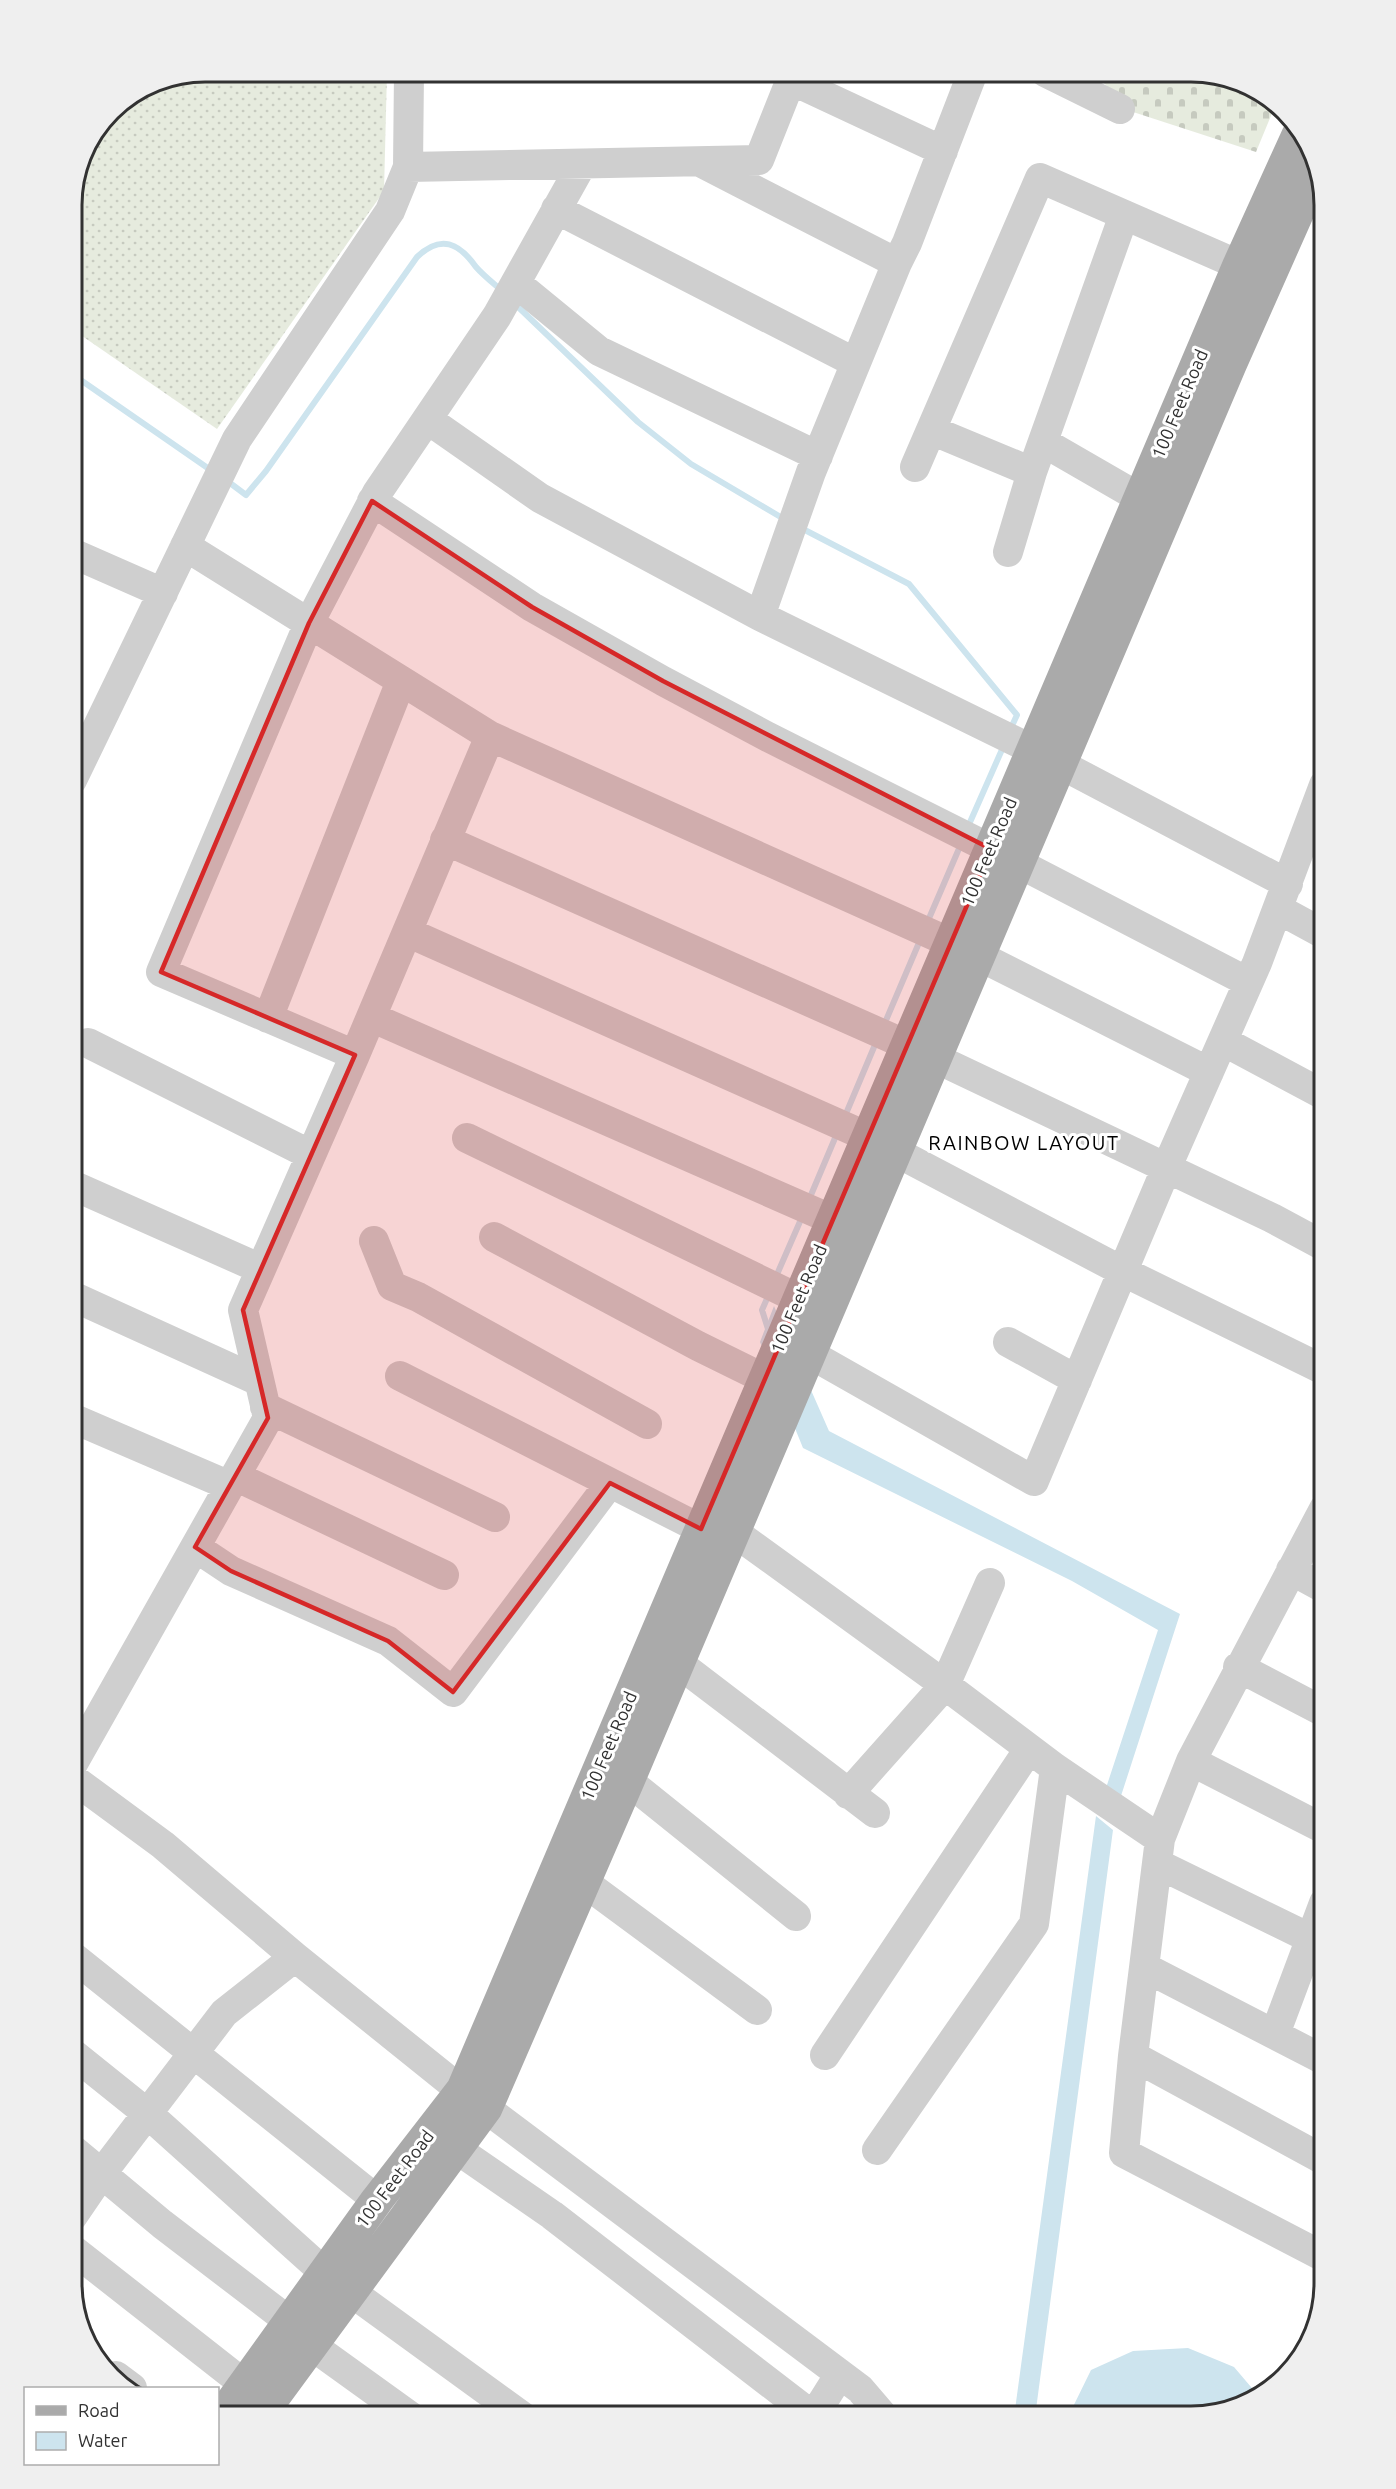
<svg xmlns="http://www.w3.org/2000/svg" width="1396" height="2489" viewBox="0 0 1396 2489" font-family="Ubuntu,sans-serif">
<defs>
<pattern id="grass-dots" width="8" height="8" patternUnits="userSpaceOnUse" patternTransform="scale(1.5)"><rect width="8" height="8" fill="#e6ebde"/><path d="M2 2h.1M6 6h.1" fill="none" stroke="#c6cabf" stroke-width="1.8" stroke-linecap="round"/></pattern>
<pattern id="cemetery-stones" width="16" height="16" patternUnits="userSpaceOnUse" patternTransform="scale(1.5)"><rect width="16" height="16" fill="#e6ebde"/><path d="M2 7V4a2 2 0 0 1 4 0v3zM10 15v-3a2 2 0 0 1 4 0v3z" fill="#c6cabf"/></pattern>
</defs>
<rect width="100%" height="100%" fill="#fff"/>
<path fill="url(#grass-dots)" d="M206,72H387L384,191L217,429L72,329V197L82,154L111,111L155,82Z"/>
<path fill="url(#cemetery-stones)" d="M1106,72H1199L1265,95L1275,106L1256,152L1130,111L1103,82Z"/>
<path fill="#cde4ee" d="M774,1306L829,1431L1180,1614L1120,1799L1106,1788L1158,1630L1072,1581L803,1448L760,1342Z
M1096,1816L1113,1830L1035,2417H1014Z
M1188,2348L1234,2367L1257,2394L1242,2407L1190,2417H1068L1091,2370L1133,2351Z"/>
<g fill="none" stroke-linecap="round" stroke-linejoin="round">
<path stroke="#cde4ee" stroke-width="6" d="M515,304L638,422L691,464L784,519
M72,374L212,471
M226,480L246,495L266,471L417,257C441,234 459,243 476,267C483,275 493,283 501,290
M801,528L909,584L1017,715L1010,730
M967,829L1004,745
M927,923L961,844
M884,1025L921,938
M845,1116L877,1040
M808,1202L838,1131
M775,1279L802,1217
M769,1294L762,1310L769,1332"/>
<path stroke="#cfcfcf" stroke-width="30" d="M973,72L907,243L897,263L811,472L760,616L1033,750
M1045,72L1120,109
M791,80L943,151
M702,163L897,263
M408,167L759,160L794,72
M556,209L856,363
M516,283L599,351L818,456
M427,419L540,498L760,616
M931,430L1032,472L1124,215
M1043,442L1140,498
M915,467L1040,178L1239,265
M372,501L532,607L663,681L768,737L991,849
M185,546L490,736L951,943
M1008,552L1032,472
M72,553L163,593
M490,736L355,1055L161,972L309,623L377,493L497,316L582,164
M1060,764L1288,884
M72,780L237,439L390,211L408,167L409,72
M445,840L907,1045
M1018,863L1248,982
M1278,909L1324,934
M407,932L868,1137
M979,956L1209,1072
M371,1017L833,1220
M268,1018L401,681
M1223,1041L1324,1095
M88,1043L311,1155
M935,1058L1272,1218L1324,1246
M467,1138L799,1299
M896,1152L1124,1272L1324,1370
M72,1185L261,1269
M494,1237L698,1346L765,1379
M374,1241L392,1286L418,1297L647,1424
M72,1296L259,1381
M1008,1342L1077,1380
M810,1354L1034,1481L1166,1169L1257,963L1324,785
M400,1376L701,1529
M265,1407L495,1517
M72,1418L230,1486
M235,1476L444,1575
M734,1532L945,1685L990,1583
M195,1547L231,1571L388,1641L453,1692L610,1483
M1291,1570L1324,1588
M678,1663L875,1813
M1238,1667L1324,1712
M1191,1761L1324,1829
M72,1765L268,1418L243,1310L355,1055
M72,1778L163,1845L295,1957L448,2080L860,2389L884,2417
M628,1781L796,1916
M848,1794L945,1685L1055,1768L1160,1839
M1158,1864L1324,1945
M585,1883L757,2010
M72,1956L377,2200
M1144,1967L1324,2060
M1275,2034L1324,1903
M72,2053L148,2114L325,2273L523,2417
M825,2055L1029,1749
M1133,2056L1324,2160
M455,2148L552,2215L801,2407
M72,2149L162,2224L290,2322
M877,2150L1034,1924L1055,1768
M72,2217L102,2173L224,2013L295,1957
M72,2249L244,2384
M1324,2257L1124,2153L1133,2056L1160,1839L1191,1761L1324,1509
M311,2345L411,2417
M116,2376L132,2388
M813,2417L840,2374"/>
<path stroke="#aaa" stroke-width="33" d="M221,2417L377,2200L463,2089L1239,265L1298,135
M259,2417L486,2108L628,1781L1230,365L1317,169"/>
</g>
<path fill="#d62828" fill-opacity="0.2" stroke="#d62828" stroke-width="4.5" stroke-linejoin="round" d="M372,501L532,607L663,681L991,849L701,1529L610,1483L453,1692L388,1641L231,1571L195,1547L268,1418L243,1310L355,1055L161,972L309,623Z"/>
<g text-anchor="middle" stroke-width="6" stroke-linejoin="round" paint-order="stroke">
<g font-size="18" fill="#323232" stroke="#fff">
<text transform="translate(1180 404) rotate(-67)" y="6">100 Feet Road</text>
<text transform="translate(989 852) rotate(-67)" y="6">100 Feet Road</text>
<text transform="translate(799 1299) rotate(-67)" y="6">100 Feet Road</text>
<text transform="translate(609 1746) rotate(-67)" y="6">100 Feet Road</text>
<text transform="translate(395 2179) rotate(-53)" y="6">100 Feet Road</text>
</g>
<g font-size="20" letter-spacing="1.5" fill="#000" stroke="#fff">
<text x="1024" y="1150">RAINBOW LAYOUT</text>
</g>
</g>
<path d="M0 0H1396V2489H0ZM205 82H1191A123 123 0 0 1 1314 205V2283A123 123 0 0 1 1191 2406H205A123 123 0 0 1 82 2283V205A123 123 0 0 1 205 82Z" fill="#efefef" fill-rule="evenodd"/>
<path fill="none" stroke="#323232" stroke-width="3" d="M205 82H1191A123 123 0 0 1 1314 205V2283A123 123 0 0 1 1191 2406H205A123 123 0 0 1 82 2283V205A123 123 0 0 1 205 82Z"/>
<rect x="24" y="2387" width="195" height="78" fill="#ffffff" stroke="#adadad" stroke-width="1.5"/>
<rect x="36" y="2406" width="30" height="9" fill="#aaaaaa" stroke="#adadad" stroke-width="1.5"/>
<text x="78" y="2417" font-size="18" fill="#323232">Road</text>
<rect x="36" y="2432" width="30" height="18" fill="#cde4ee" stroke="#adadad" stroke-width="1.5"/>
<text x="78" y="2447" font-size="18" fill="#323232">Water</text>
</svg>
